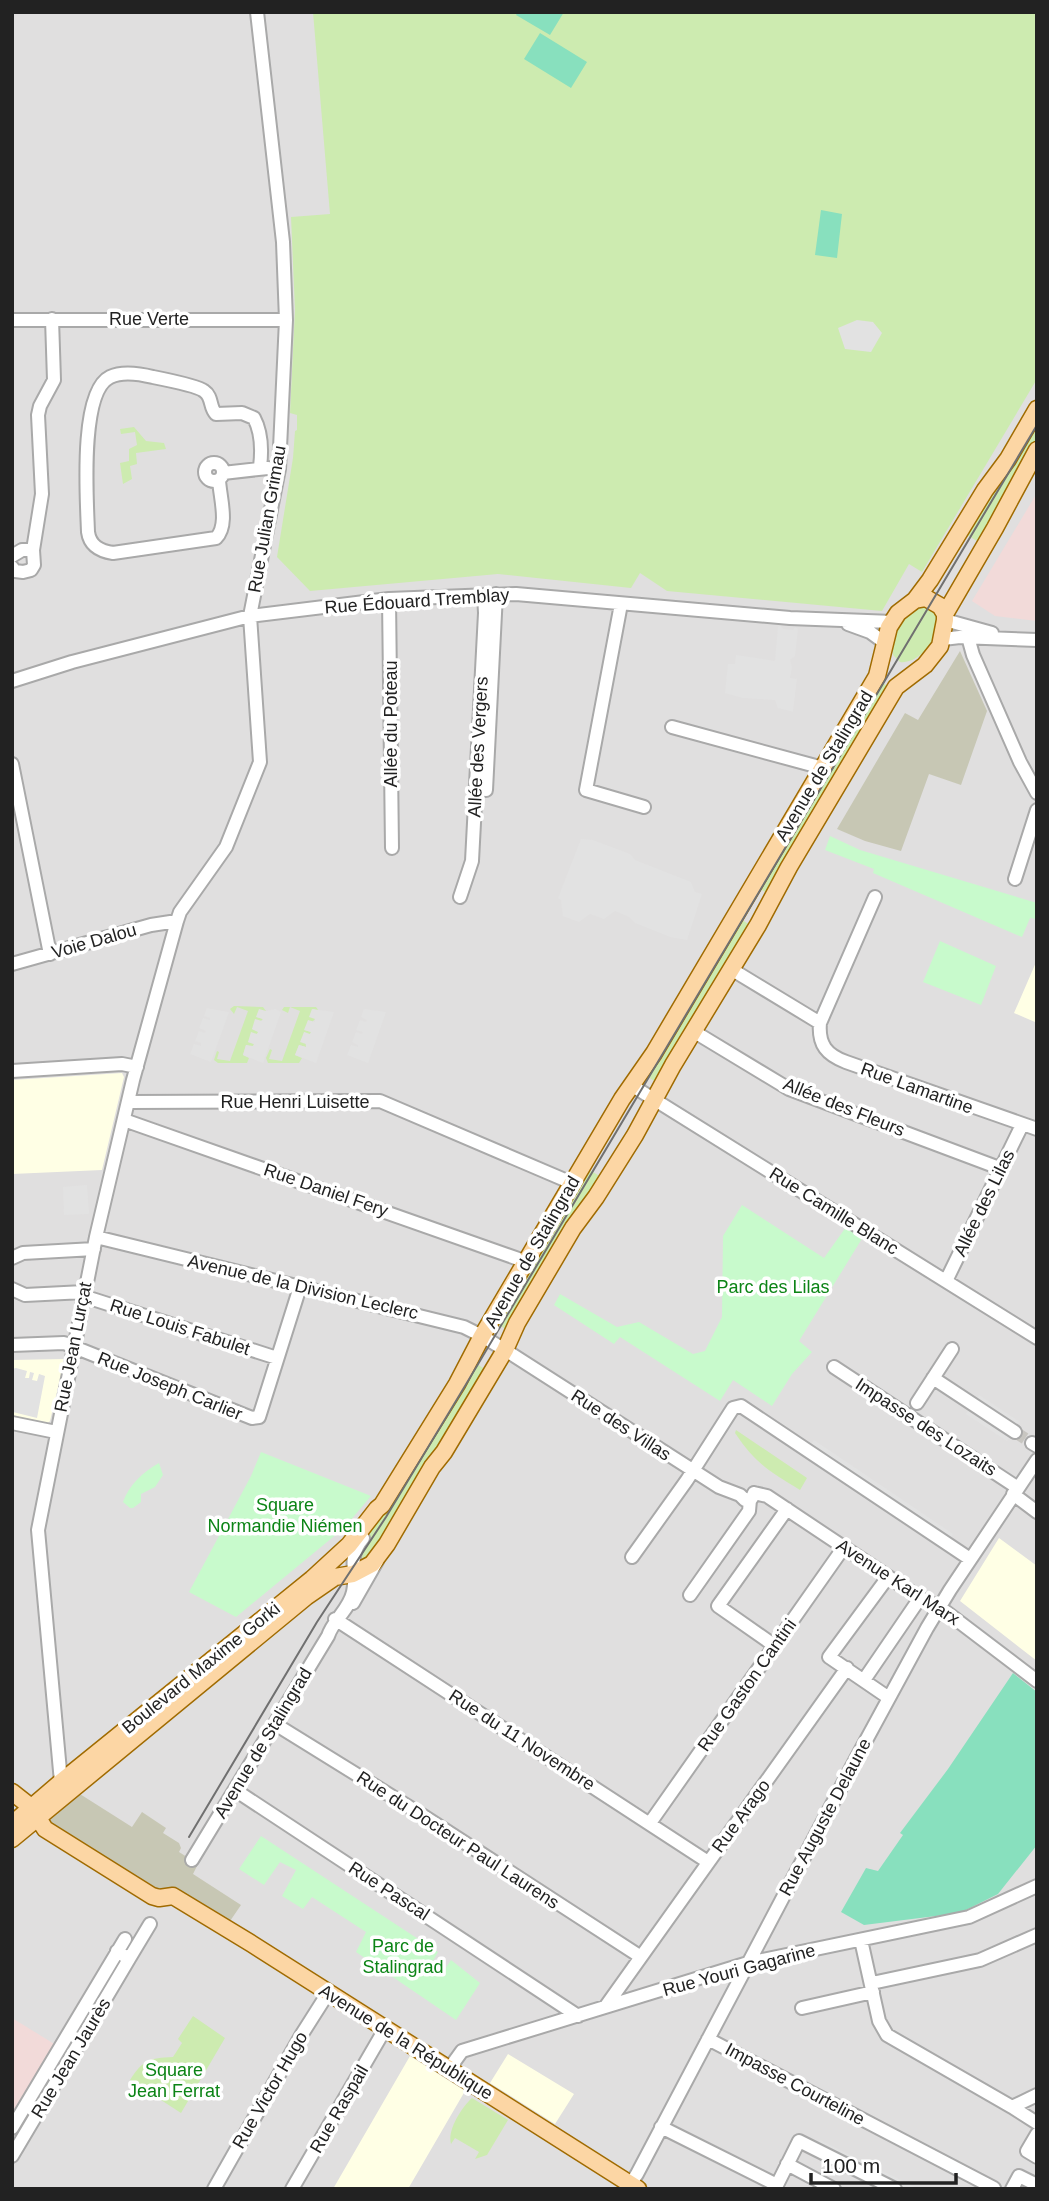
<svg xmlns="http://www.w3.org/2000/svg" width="1049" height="2201" viewBox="0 0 1049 2201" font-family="Arial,sans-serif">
<rect width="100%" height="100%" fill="#f2efe9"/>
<path fill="#e0dfdf" d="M12,12H1037V2189H12Z"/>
<path fill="#f2dad9" d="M1037,493V621L995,616L972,601Z
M12,2018L56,2045L12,2118Z"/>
<path fill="#ffffe5" d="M1037,960V1019L1035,1022L1014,1013Z
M122,1073L124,1077L102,1170L12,1174V1080Z
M65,1359L50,1421L47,1424L12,1415V1360Z
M999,1538L1037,1566V1661L960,1601Z
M508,2054L574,2094L555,2124L490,2083Z
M410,2056L465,2091L408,2189H333Z"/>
<path fill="#c7c7b4" d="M960,651L987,711L961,785L929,774L901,851L865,841L837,829L905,713L918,720Z
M72,1789L132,1827L142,1812L166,1828L163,1833L179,1843L181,1848L179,1852L198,1864L193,1874L241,1905L228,1924L178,1892L175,1888L173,1896L159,1898L43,1819Z"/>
<path fill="#cdebb0" d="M313,12H1037V379L922,572L909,564L882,611L667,591L640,573L631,588L498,574L310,591L277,557L293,458L295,431L297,430V415L290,413L295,310L291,217L330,214Z
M1037,417V442L980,543L964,533Z
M134,427L146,441L164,443L166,449L136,453L137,464L130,466L132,479L123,484L120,463L129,461V449L137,445L135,432L121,434L120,429Z
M924,605C928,608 935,611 937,616C943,634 920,665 900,662L893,655C890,632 903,613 924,605Z
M880,681L890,688L770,895L757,887Z
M739,918L750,925L657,1083L644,1074Z
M234,1006L263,1007L266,1011L257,1017L263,1019L252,1029L259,1032L248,1042L254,1044L253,1047L246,1045L243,1055L249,1058L247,1063H218L214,1060L217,1051L219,1052L217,1059L230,1061L248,1011L237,1007L234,1014L230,1009Z
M290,1007L288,1013L282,1010L284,1007H316L319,1011L313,1009L315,1019L305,1030L311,1032L310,1035L304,1032L306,1047L299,1045L295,1055L302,1058L299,1063H268L266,1058L270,1049L272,1050L269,1059L282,1061L300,1011Z
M586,1168L603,1178L509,1331L497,1324Z
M475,1363L485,1369L374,1554L360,1561L359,1547L387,1508Z
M736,1430L807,1478L800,1490C769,1471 756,1464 735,1433Z
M193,2016L225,2038L181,2113L130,2080C143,2060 149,2058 173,2057L182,2043L178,2039Z
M472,2098L508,2120L487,2155L475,2159L479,2152L455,2138L451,2144C447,2130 462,2107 472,2098Z"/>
<path fill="#c8facc" d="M830,836L860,850L1037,903V919L1030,918L1022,937L1017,935L873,873L874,869L825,850Z
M940,941L996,966L981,1005L923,982Z
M742,1205L824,1258L846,1227L863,1237L799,1341L812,1352L792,1374L772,1406L733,1380L720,1401L620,1337L614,1344L554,1305L560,1294L617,1327L639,1322L693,1354L705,1351L722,1317L723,1236Z
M261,1452L371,1496L344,1528L236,1617L189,1592L251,1476Z
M159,1463L163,1475L155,1487L141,1494V1502L133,1508H130L123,1502C129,1485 143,1472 159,1463Z
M261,1836L438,1952L433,1961L445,1969L451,1960L480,1983L456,2020L356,1952L366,1932L312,1897L303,1909L282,1896L296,1870L280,1862L264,1885L239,1869Z"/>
<path fill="#88e0be" d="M518,12H564L550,35L516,15Z
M540,33L587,62L571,88L524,59Z
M821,210L842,214L837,258L815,255Z
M1013,1673L1037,1692V1845L998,1894L960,1913L864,1925L841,1912L866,1868L878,1871L903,1835L900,1833L948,1769Z"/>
<path fill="#e2e2e2" d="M857,320L873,322L882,333L871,352L845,349L838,328Z
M780,625L783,629L793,630L795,627L798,629L795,656L790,660L792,668L790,678L797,679L793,712L778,708L775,700L743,698L725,693L728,664H735L736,655L775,661L778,627Z
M581,839L593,840L630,854L635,860L691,882L695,892L702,894L687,940L670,937L635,923L629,917L615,911L604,919L590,914L579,922L563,916L561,900L558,898Z
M207,1008L229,1012L211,1062L190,1054L194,1044L201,1046V1043L195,1041L199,1031L205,1033L206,1031L199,1028L203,1018L210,1020V1018L204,1016Z
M259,1009L266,1011L275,1009L281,1012L263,1063L243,1055L246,1045L253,1046L254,1044L248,1042L251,1032L257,1034L258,1032L252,1029L255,1019L262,1021L263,1019L256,1017Z
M312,1009L334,1012L316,1063L295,1055L299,1045L306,1047V1044L300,1042L304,1032L310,1034L311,1032L304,1030L308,1020L315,1022V1019L309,1017Z
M364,1009L386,1012L368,1063L347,1055L351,1045L358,1047V1045L352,1042L356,1032L362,1034L363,1032L356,1030L360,1020L366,1022L367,1020L361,1017Z
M87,1185L89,1214L64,1215L63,1187Z
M16,1368L27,1371L25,1378H29L30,1372L34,1373L32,1380L37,1381L39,1374L45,1376L37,1418L13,1412L14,1406L12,1404V1369Z
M979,1395L1020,1422L1007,1441L966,1414Z
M814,1440L953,1534L948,1541L809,1447Z
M820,2140L919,2189H902L817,2146Z"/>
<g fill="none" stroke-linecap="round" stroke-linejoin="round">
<path stroke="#c8c6c1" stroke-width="12" stroke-dasharray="12 6" stroke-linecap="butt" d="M1015,1432L1032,1443"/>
<defs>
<path id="minor" d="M12,320H286
M205 472a9 9 0 1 1 18 0a9 9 0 1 1-18 0Z
M223,473L268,468
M219,480C220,498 229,525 216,538L113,553C100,551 90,546 88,532C87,501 79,392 110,377C122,371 141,374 153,377C163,379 198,386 204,391C213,397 209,407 216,414L242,413L254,418C262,433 262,451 260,467
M12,556L22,550H33
M12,567L15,571L23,572L31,570L34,565L33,550L42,494L38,415L40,406L54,380L52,319
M389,599L392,848
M621,604L586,790L644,807
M945,620L992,633
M848,624L870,632L885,643
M968,637L973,655L1020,762L1037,793
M943,639L960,637L1037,640
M12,681L72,662L250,616L389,599L516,594L790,618L893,622
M672,727L823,768
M12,764L50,954
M486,790L496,594
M1015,879L1037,810
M460,897L472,861L485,613L484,595
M875,897L820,1023C818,1045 827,1055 846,1062L1037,1129
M12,964L151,925L177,921
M731,969L820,1023
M693,1031L789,1089L1002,1169
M12,1071L122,1064L137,1067
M631,1085L1037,1338
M128,1102L380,1101L572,1183
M124,1120L527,1262
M96,1237L464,1327L482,1336L513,1355L719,1487L740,1495L745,1500L752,1498L754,1493
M12,1258L23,1253L94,1249
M946,1281L1022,1125
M12,1289L25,1295L84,1292
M83,1296L277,1358
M12,1345L64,1343L252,1418L259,1417L300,1287
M834,1367L1018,1488
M933,1378L1015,1432
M917,1403L952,1349
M12,1423L56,1432
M1032,1443L1037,1446
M754,1493L767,1496L920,1598L941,1608L1037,1681
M1013,1494L1037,1512
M632,1557L687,1480L733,1408L741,1406L970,1559
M888,1577L829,1657L889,1698
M690,1595L749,1511L750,1500
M353,1603L377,1561
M335,1619L708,1862
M775,1646L718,1606L787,1509
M864,1680L920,1598
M275,1724L422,1815L641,1957
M61,1782L38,1530L96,1237L133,1080L177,921L180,912L226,847L260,762L250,616L279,469L286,320L283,242L257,12
M235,1790L578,2016
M650,1823L844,1547
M192,1860L328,1636C333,1620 349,1610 353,1592C358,1571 346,1558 363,1538
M861,1940L879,2021L887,2035L1012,2107L1037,2095
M129,1959L150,1924
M872,1983L980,1960L1037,1935
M606,2006L847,1668
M802,2008L873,1992
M708,2039L994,2188
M449,2069L462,2051L748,1963L969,1917L1037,1886
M1012,2107L1037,2123
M661,2127L777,2185
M12,2128L125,1939
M1037,2134L1027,2151L1037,2157
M12,2156L129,1959L117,1951
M787,2164L834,2189
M214,2189L302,2034L328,1993
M292,2189L385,2029
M627,2189L637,2174L857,1757L927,1628L950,1590L1037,1460
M775,2189L799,2141L895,2189
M1012,2189L1019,2176L1037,2185"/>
<path id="major" d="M915,600L930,580L985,490L1008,459L1037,409
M945,614L995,528L1037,450
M12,1792L31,1807L45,1829L152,1896L159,1898L173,1896L252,1944L638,2189
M12,1824L61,1782L312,1579L349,1545L377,1509L382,1505L457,1384L482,1336L622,1099L654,1053L877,676L889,627L898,613L915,600L926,598L940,606L945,614V620L940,646L925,665L896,687L789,867L758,925L673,1065L635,1135L596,1197L573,1228L517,1323L505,1350L444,1452L432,1467L387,1544L372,1564L353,1574L335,1577L306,1597L12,1839"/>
</defs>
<use href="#minor" stroke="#a9a9a9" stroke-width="16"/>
<use href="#major" stroke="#a06b00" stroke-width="19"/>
<use href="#minor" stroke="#fff" stroke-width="12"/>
<use href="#major" stroke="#fcd6a4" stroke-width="16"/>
<path stroke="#707070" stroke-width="2" d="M189,1837L317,1622L386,1517L465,1386L1037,425"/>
</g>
<g text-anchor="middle" stroke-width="7" stroke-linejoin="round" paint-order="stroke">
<g font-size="18" fill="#222" stroke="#fff">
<text x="149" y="325">Rue Verte</text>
<text transform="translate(267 519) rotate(-80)" y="6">Rue Julian Grimau</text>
<text transform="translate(417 601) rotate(-4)" y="6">Rue Édouard Tremblay</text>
<text transform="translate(391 724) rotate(-90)" y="6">Allée du Poteau</text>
<text transform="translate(478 747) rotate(-87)" y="6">Allée des Vergers</text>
<text transform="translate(824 766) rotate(-59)" y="6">Avenue de Stalingrad</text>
<text transform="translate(94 941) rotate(-16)" y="6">Voie Dalou</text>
<text transform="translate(917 1088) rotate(20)" y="6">Rue Lamartine</text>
<text x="295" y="1108">Rue Henri Luisette</text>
<text transform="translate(844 1107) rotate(22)" y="6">Allée des Fleurs</text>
<text transform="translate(326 1190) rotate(19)" y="6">Rue Daniel Fery</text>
<text transform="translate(984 1203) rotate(-64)" y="6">Allée des Lilas</text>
<text transform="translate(834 1211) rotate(32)" y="6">Rue Camille Blanc</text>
<text transform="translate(532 1252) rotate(-60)" y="6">Avenue de Stalingrad</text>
<text transform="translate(303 1287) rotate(13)" y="6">Avenue de la Division Leclerc</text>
<text transform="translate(180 1327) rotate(18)" y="6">Rue Louis Fabulet</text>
<text transform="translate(73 1347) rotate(-79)" y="6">Rue Jean Lurçat</text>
<text transform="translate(170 1386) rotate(22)" y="6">Rue Joseph Carlier</text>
<text transform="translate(621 1425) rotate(33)" y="6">Rue des Villas</text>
<text transform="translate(926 1427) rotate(33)" y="6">Impasse des Lozaits</text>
<text transform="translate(898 1582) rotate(33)" y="6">Avenue Karl Marx</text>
<text transform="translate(201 1668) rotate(-39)" y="6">Boulevard Maxime Gorki</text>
<text transform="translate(747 1685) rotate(-55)" y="6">Rue Gaston Cantini</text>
<text transform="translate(522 1740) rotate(33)" y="6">Rue du 11 Novembre</text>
<text transform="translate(263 1743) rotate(-59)" y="6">Avenue de Stalingrad</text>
<text transform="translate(741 1816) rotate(-54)" y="6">Rue Arago</text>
<text transform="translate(825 1817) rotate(-62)" y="6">Rue Auguste Delaune</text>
<text transform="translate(458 1840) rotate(33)" y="6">Rue du Docteur Paul Laurens</text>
<text transform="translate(389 1891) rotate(33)" y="6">Rue Pascal</text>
<text transform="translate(739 1970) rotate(-15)" y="6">Rue Youri Gagarine</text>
<text transform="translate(406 2042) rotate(32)" y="6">Avenue de la République</text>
<text transform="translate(71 2058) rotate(-59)" y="6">Rue Jean Jaurès</text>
<text transform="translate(795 2084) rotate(28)" y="6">Impasse Courteline</text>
<text transform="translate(270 2090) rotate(-60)" y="6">Rue Victor Hugo</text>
<text transform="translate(339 2109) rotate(-60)" y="6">Rue Raspail</text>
</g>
<g font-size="18" fill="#0c8416" stroke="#fff">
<text x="773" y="1293">Parc des Lilas</text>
<text x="285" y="1511">Square<tspan x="285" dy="21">Normandie Niémen</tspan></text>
<text x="403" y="1952">Parc de<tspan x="403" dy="21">Stalingrad</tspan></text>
<text x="174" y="2076">Square<tspan x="174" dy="21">Jean Ferrat</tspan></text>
</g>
</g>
<rect width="1049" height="2201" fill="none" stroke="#222222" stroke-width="28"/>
<path d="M811 2173v10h145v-10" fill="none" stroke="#222222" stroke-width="3.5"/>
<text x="822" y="2173" font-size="21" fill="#222222" stroke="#ffffff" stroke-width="5" paint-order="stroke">100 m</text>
</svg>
